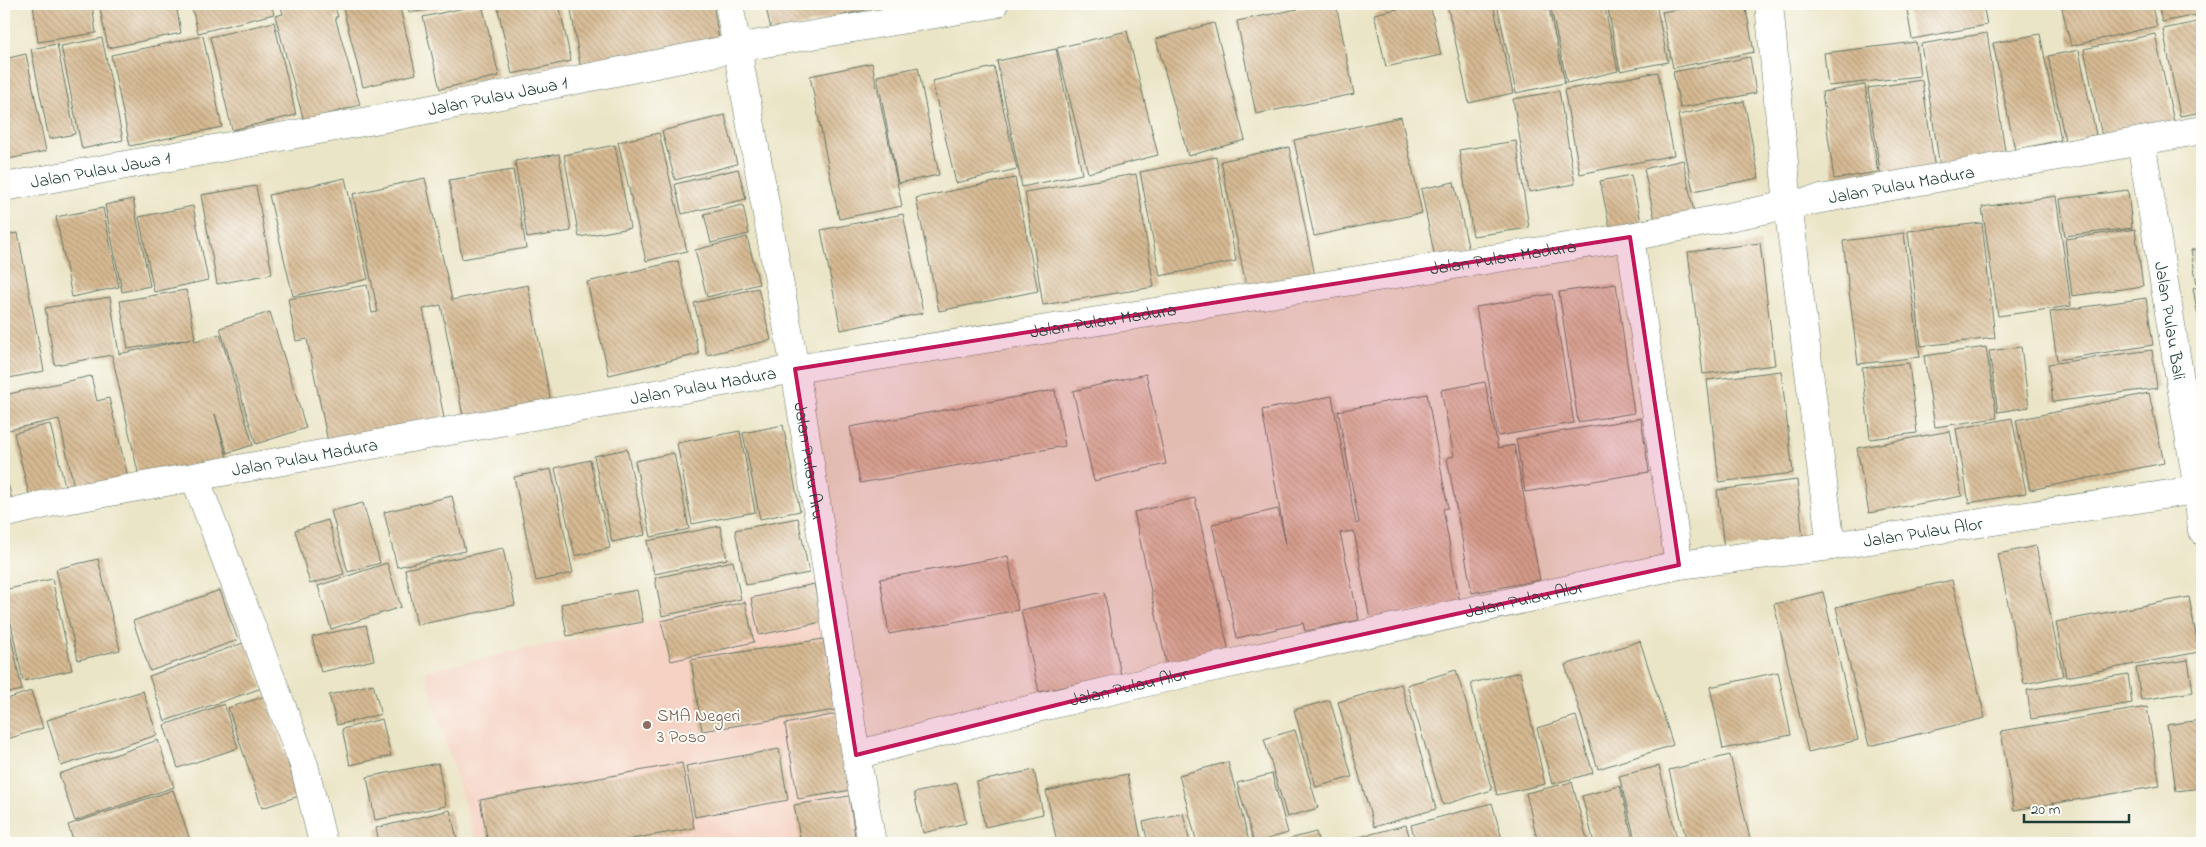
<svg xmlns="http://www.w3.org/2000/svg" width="2206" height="847" viewBox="0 0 2206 847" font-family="'Indie Flower',sans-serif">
<defs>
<pattern id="building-back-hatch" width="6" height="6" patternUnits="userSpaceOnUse" patternTransform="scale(1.25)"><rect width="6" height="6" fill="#d7ba93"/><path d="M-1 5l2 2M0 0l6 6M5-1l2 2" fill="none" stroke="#ae9879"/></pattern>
</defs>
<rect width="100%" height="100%" fill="#fdfcf7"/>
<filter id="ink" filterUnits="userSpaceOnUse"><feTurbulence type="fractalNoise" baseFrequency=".02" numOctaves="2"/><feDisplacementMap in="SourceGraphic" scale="10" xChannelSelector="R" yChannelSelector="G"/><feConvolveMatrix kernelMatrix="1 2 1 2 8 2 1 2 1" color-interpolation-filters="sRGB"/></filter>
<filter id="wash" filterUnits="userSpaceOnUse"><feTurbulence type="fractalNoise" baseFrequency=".0096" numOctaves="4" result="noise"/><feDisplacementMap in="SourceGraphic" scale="20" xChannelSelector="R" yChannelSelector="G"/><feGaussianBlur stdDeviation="1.12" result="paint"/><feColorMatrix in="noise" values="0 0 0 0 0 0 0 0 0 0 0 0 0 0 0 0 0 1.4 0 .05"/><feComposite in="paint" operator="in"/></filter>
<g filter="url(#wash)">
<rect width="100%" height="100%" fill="#ebe5c7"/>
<path fill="#f5d2c3" d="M826,577L877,843H476L425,671L604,632Z"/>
<g id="blocks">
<path fill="url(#building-back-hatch)" d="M33,4H92L96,33L38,42Z
M99,4H176L181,33L108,48Z
M191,4H271L274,14L198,33Z
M280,4H334L338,17H335L360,105L304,121L275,16L283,14Z
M362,4H399L416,74L363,87L343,8Z
M407,4H456L457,5L409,13Z
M482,4L499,76L440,89L423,17Z
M497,4H559L571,61L512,74Z
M570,4H713L720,45L581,70Z
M765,4H871L872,8L772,33Z
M879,4H906V6L881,12Z
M1323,4H1336L1354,94L1256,114L1237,21Z
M1421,4H1430L1441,55L1386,67L1374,14Z
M1447,4H1493L1513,93L1469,103Z
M1497,4H1548L1565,83L1516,93Z
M1550,4H1604L1618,71L1567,83Z
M1607,4H1656L1668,62L1620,71Z
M1660,4H1679V5L1661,8Z
M1706,4H1745L1754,52L1673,68L1662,12Z
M1809,4H1827V5L1810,8Z
M1906,4H1983L1987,25L1912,39Z
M2061,4H2151L2157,26L2071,46Z
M2158,4H2202V14L2162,22Z
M2202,21V112L2180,116L2163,29Z
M274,22L296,115L232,130L210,37Z
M1214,23L1245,140L1188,156L1156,39Z
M1127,31L1158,155L1088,173L1057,48Z
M1987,33L2006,157L1940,167L1921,44Z
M2040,34L2061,140L2015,150L1993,43Z
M2155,34L2174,122L2102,137L2084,49Z
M203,36L222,127L130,146L111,55Z
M102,38L123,140L82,149L61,46Z
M1916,42L1920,76L1828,86L1824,53Z
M57,44L75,134L49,139L31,49Z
M1056,49L1082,174L1022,187L997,61Z
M2079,50L2096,135L2065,141L2048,56Z
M26,54L46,151L4,160V59Z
M1750,57L1756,93L1680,108L1673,72Z
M872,63L902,206L839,219L810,76Z
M918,67L939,175L898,183L877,76Z
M994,67L1017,169L956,183L932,81Z
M1658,72L1674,155L1580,174L1564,90Z
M1922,80L1935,170L1881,178L1868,88Z
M1865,85L1878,172L1834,179L1822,92Z
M1559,91L1575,184L1529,192L1513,99Z
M1744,101L1759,178L1693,191L1678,115Z
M725,115L737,164L675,180L662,131Z
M1401,117L1422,213L1314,236L1294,140Z
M659,133L687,251L646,261L618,142Z
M1516,141L1529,228L1473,236L1459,150Z
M615,145L630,228L579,237L564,155Z
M1289,147L1315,276L1247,290L1221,161Z
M559,154L571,231L527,238L515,161Z
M1216,157L1236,261L1160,276L1140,172Z
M1683,160L1695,217L1656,225L1644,169Z
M738,169L746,199L682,214L675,184Z
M513,170L526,248L462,259L449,180Z
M1136,174L1154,287L1043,305L1025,192Z
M1631,175L1643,231L1612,238L1600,181Z
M345,178L368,279L293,296L269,195Z
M425,178L452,300L528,285L551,403L464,421L441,305L423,309L444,418L328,442L307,339L296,341L288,299L367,285L372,313L378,312L353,194Z
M1015,178L1038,291L939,311L916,198Z
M1454,182L1470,256L1436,263L1421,189Z
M256,186L272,274L217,284L201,195Z
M2128,190L2132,228L2065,236L2060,199Z
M2056,196L2071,306L1998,316L1982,207Z
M133,199L150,286L122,292L105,205Z
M743,205L749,234L711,243L704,214Z
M193,206L208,280L154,292L139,217Z
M103,208L119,287L72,297L56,217Z
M903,214L923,313L841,330L821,230Z
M1982,223L1995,338L1921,346L1908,231Z
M2135,229L2143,286L2072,296L2065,239Z
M18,233L44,371L4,379V235Z
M1904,233L1920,357L1858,364L1843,241Z
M747,237L759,284L707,297L695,250Z
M1760,243L1775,365L1703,374L1688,252Z
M2202,248V283L2197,284L2191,250Z
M678,261L699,354L609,375L587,282Z
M1616,284L1634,413L1578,422L1559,292Z
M2202,286V332H2201L2193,288Z
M758,288L771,340L707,355L694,303Z
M186,290L195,338L128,349L120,301Z
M1552,294L1574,423L1498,436L1476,307Z
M110,297L119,354L194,338L195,341L220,334L253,445L227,453L215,414L227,458L139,477L112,355L55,365L45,308Z
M2146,298L2153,345L2057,360L2050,312Z
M270,312L306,428L256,444L220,328Z
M1986,347L1997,418L1935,427L1924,356Z
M2021,347L2029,407L1998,412L1989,351Z
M2152,350L2157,388L2053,402L2048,364Z
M1909,363L1917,433L1870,439L1862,368Z
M1781,371L1793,473L1719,482L1707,380Z
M1146,374L1166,464L1094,481L1073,391Z
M91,376L97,401L109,398L128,478L75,491L59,419L4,431V395Z
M1485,382L1498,448L1514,445L1540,580L1472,593L1447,458L1454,456L1441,390Z
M1055,390L1065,446L860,483L850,427Z
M2149,393L2164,463L2030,490L2016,420Z
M1427,394L1448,508L1443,509L1460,603L1370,620L1354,531L1340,533L1359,620L1305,631L1303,623L1237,638L1212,524L1278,509L1286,544L1262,410L1332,396L1356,524L1359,523L1338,411Z
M1641,418L1649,472L1525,492L1516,439Z
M2012,418L2026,493L1969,503L1956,429Z
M50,424L65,486L29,494L14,433Z
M783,425L800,511L760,519L743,433Z
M740,431L755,512L692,524L677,443Z
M1950,431L1962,496L1869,513L1857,448Z
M627,449L645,535L612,542L594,456Z
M674,453L689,529L651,537L635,461Z
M590,460L610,548L575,556L555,468Z
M4,467L14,508L4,510Z
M551,469L573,573L536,581L514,477Z
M1797,480L1803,539L1724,548L1717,490Z
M452,496L465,551L397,567L384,512Z
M1195,498L1229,652L1167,666L1134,512Z
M363,503L380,563L348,572L331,511Z
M798,518L809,573L746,585L735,530Z
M328,520L344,574L310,584L295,530Z
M720,526L727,559L654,574L647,541Z
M2036,546L2063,676L2024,684L1998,554Z
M503,548L515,605L417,625L405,569Z
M1008,556L1018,610L889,634L880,579Z
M98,559L120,650L78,660L56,569Z
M733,561L741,599L662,616L655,578Z
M387,563L401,607L331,629L318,586Z
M52,579L72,670L23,681L4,590Z
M1952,580L1985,718L1869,746L1836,607Z
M814,584L822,622L759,635L751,598Z
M220,590L238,640L150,671L133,621Z
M637,590L643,622L567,636L561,604Z
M1104,592L1121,675L1039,692L1021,610Z
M1823,592L1858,740L1808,752L1774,604Z
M2189,597L2199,652L2066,677L2056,622Z
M745,602L754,642L671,661L661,621Z
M5,607L22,690L4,694V608Z
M366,625L374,660L321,672L312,637Z
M823,639L835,710L702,731L691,660Z
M1640,641L1673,745L1598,769L1565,665Z
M246,642L262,688L165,721L149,676Z
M2188,660L2193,692L2141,700L2136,668Z
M1456,670L1492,790L1443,805L1407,685Z
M1520,672L1545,784L1497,795L1471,683Z
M1778,672L1791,735L1723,749L1710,687Z
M2128,674L2132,703L2031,719L2027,690Z
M373,684L381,714L337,725L329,695Z
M1401,684L1436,809L1374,827L1338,702Z
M31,691L43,728L4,740V700Z
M143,691L157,735L61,766L47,720Z
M266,696L299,796L262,808L228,708Z
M1330,700L1352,777L1316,787L1294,710Z
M224,704L238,748L178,768L164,725Z
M2147,707L2160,786L2014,810L2001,731Z
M837,714L851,790L798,799L785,724Z
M1576,716L1593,773L1552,784L1537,728Z
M382,719L391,756L350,765L342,729Z
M2200,720L2202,788L2176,791L2167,725Z
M1295,730L1318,808L1287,817L1264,739Z
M158,740L174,787L75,821L59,774Z
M779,749L788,800L695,817L686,766Z
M1730,755L1751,843H1687L1669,770Z
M1228,762L1249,841L1242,843H1197L1179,775Z
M438,763L446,806L375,820L367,777Z
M682,763L694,828L609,843H488L480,800Z
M1659,766L1678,843H1636L1619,776Z
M1034,770L1043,814L985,827L976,782Z
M1127,774L1142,843H1057L1046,791Z
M1272,774L1288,833L1254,843L1237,783Z
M1572,782L1588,843H1538L1526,793Z
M957,783L966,823L923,833L914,793Z
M1620,786L1634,843H1594L1582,796Z
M173,790L190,840L179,843H74L68,825Z
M849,796L856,843H801L794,805Z
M1492,803L1503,843H1416L1411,825Z
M450,810L458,843H379L376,828Z
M1183,813L1190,843H1148L1143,822Z
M1406,825L1411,843H1349L1348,840Z
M1316,832L1319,843H1274Z"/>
</g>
</g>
<g filter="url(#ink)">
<use href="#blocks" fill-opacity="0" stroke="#667867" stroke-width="1"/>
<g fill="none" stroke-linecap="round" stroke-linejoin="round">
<defs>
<g id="street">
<path id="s1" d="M729,4L795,369L856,755L872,843"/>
<path d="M1769,4L1788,205L1831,546"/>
<path id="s2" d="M2141,141L2198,490L2202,531"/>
<path id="s3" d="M4,187L396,116L736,48L994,4"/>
<path d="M1630,237L1679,565"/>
<path d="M195,478L304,765L323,843"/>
<path id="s4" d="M4,514L54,502L795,369L1630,237L1788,205L2202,130"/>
<path id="s5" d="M856,755L994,718L1169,677L1679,565L1831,546L2202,489"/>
</g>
</defs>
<use href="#street" stroke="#667867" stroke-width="29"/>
<use href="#street" stroke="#fff" stroke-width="28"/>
</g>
</g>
<path fill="#c2185b" fill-opacity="0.2" stroke="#c2185b" stroke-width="4" stroke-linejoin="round" d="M1630,237L1679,565L1169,677L856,755L795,369Z"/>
<circle fill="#8d6e63" stroke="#fdfcf7" stroke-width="2" cx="647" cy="725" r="5"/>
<g text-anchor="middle" stroke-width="4" stroke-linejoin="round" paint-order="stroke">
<g font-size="18" fill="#1f3d34" stroke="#fdfcf7">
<text dy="6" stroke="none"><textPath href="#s3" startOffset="502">Jalan Pulau Jawa 1</textPath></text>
<text dy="6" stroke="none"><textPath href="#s3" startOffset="98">Jalan Pulau Jawa 1</textPath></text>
<text dy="6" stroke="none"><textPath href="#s4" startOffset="1926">Jalan Pulau Madura</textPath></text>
<text dy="6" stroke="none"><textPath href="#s4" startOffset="1521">Jalan Pulau Madura</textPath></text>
<text dy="6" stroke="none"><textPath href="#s4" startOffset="1116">Jalan Pulau Madura</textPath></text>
<text dy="6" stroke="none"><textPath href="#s2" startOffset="182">Jalan Pulau Bali</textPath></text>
<text dy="6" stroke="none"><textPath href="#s4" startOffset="711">Jalan Pulau Madura</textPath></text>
<text dy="6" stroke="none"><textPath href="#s4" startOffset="306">Jalan Pulau Madura</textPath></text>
<text dy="6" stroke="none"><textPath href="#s1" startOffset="464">Jalan Pulau Aru</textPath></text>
<text dy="6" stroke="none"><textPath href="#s5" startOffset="1091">Jalan Pulau Alor</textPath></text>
<text dy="6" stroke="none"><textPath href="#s5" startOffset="686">Jalan Pulau Alor</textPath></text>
<text dy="6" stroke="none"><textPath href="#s5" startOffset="281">Jalan Pulau Alor</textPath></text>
</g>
<g font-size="18" fill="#785e54" stroke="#fdfcf7" text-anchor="start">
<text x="657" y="721">SMA Negeri<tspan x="657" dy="21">3 Poso</tspan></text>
</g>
</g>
<rect width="2206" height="847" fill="none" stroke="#fdfcf7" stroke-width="20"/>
<path d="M2024 814v8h105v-8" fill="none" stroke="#1f3d34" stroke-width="2.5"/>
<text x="2031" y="814" font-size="15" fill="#1f3d34" stroke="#fdfcf7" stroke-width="4" paint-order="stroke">20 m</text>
</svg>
